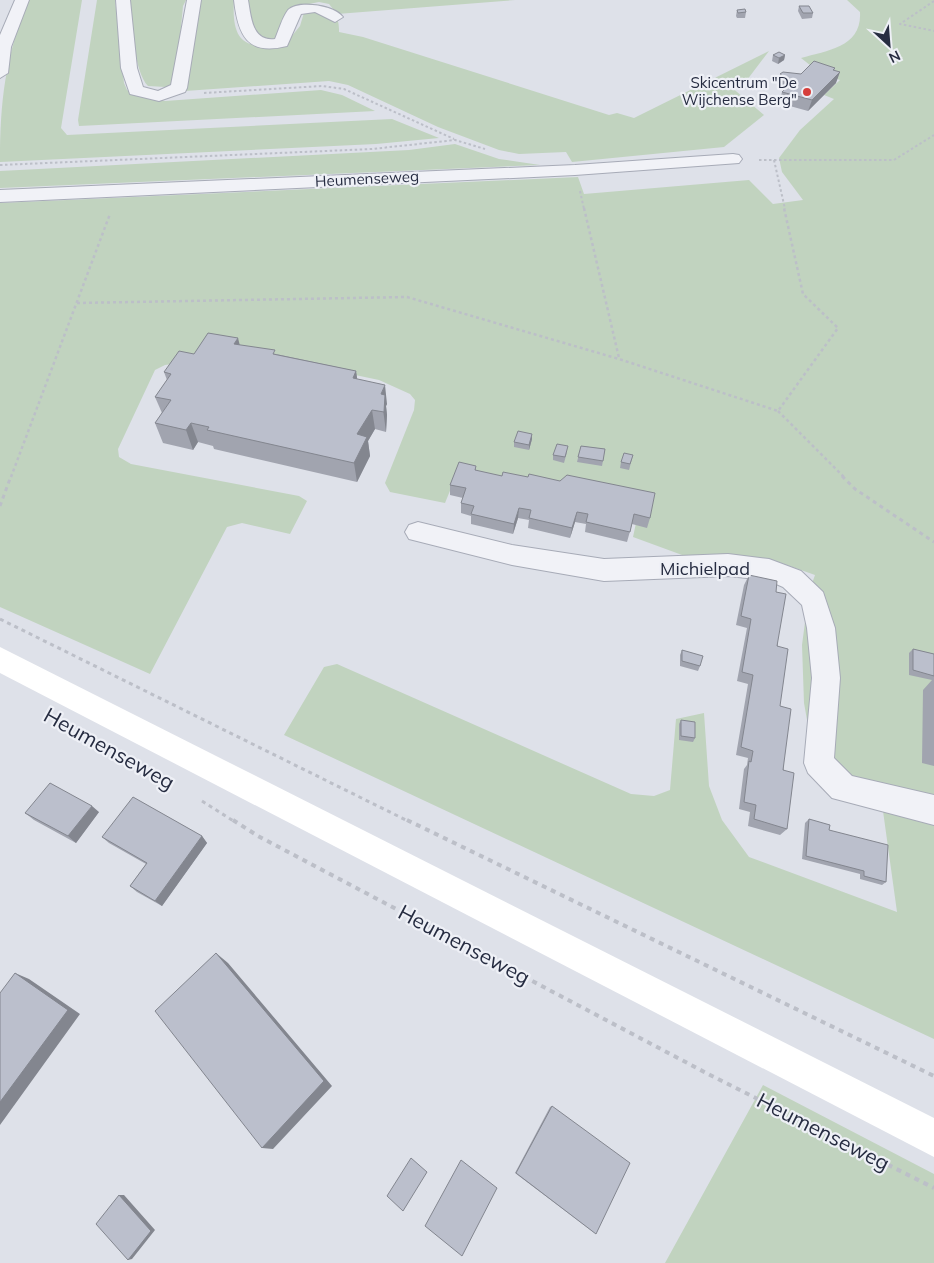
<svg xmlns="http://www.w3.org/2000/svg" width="934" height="1263" viewBox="0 0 934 1263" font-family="Mulish,sans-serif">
<rect width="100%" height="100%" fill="#dee1e9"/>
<path fill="#c1d3bf" d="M29,0H82L61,128L67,135L392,119L439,138L376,144L0,162C0,103 5,55 29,0Z
M97,0H115L124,83L127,90L137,96L165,101L321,90L342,95L375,111L79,126L78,120Z
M129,0H186L183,6L178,59L172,84L166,87L148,86C134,72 131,20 129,0Z
M201,0H234C231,44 247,51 287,42L300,26L306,6C326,1 340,10 339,32L363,37L609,115L617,113L634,118L769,51L747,80L736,81L730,86L764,115L724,147L572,162L566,152L519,154L499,150L438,127L348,85L329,81L185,91Z
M249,0H515L337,14L329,4L319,2L299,6L276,40L258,37L249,16Z
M847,0H934V1039L284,735L324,667L337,664L631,794L654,796L670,790L676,719L704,713L709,786L722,820L749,857L897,912L883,811L851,793L809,731L804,703L802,645L809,592L815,575L767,558L693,559L633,537L639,509L458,471L445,503L390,492L385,483L414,410L415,400L410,394L379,380L250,353L165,365L155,370L118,449L119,457L131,464L299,496L307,501L290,534L242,523L227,527L150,674L0,607V203L578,177L584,194L749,180L773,204L803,200L782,172L779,158L800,130L834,99L824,95L840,80L820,73L801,58C828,50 862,47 860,12Z
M455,144L499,159L540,165L0,188V171L409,150Z
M763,1085L934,1174V1263H665Z"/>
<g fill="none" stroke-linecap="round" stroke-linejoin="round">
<defs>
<path id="street" d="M15,0H29L11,47L8,73L0,78V35Z
M116,0H130L137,68L143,87L158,91L171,85L187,0H201L187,88L185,92L159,101L130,94L121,68Z
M234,0H248C251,17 252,42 275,39C279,30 282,18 288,10C298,0 334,5 343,17L335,22L315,12L301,14L287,46C247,56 238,35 234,0Z
M733,154L739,155L742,159L739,163L575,175L0,202V190L575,165Z
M418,522L512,545L604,559L728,554L769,559L801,571L823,592L835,628L840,678L834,758L852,776L934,795V825L832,798L808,773L804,763L812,678L807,628L802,605L783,587L767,580L728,576L604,581L512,565L409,539L405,532L409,525Z"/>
</defs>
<use href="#street" stroke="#a7abb7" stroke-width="2"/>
<path stroke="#bcbfc8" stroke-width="2" stroke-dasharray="2.5 2.5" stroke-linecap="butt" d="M934,1L900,24L934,31
M204,93L322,86L344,89L454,139
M759,160H894L934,135
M774,160L785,209
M0,165L372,149L455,140L485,149
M580,191L584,209"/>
<path stroke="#bcbfc8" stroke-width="2.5" stroke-dasharray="3 3" stroke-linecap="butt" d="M584,208L619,358
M77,303L407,297L619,359L778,411L838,328L803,294L784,208
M778,411L844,477
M11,477L110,214"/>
<path stroke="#bcbfc8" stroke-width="3" stroke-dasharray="4 4" stroke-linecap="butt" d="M842,476L855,489L934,542
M0,506L11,476
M0,619L410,822
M202,801L235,822"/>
<path stroke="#bcbfc8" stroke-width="4" stroke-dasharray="5 5" stroke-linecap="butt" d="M233,820L258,836L710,1075L934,1188
M407,820L934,1076"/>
<use href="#street" fill="#f1f2f7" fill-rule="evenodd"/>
<path fill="#fff" fill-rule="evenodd" d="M0,647L934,1118V1157L0,673Z"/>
</g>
<path fill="#a1a4af" d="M799,6L813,13L812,18L802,19L798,11Z
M737,10L746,12L745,18H737L736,16Z
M773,55H785L784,60L778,64L772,61Z
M835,68L834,71L836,83L808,111L779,103L782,92L784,90L777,86L780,74H801Z
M239,345L276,354L356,371L357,379L387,404L386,406L387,415L386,432L375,429L368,441L370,456L357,482L214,449L213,446L198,442L193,450L163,443L155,423L162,413L155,397L167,380L164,372L194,354Z
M532,434V439L529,450L514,447V442Z
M581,446L605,449L602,466L577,462Z
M567,452L564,463L553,460V455Z
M633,455L629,470L620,468L621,462Z
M476,466V471L650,518L647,528L632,524L627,542L585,532L586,524L575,522L570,538L528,528L529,520L518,518L513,534L471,524V516L461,513V503L463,498L450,495V485Z
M749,575L776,592L780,706L787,829L780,835L748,826L750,812L739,809L744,769L747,765L748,758L736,755L748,684L737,681L747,628L736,625L744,585Z
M913,649L934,654V766L922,763L923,690L932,680L909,675V653Z
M682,650L700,666L698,671L680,666V655Z
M681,720L695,738L693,742L679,740V724Z
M99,812L76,843L34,820L25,813Z
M809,819L829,830L886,882L882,885L860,879V874L802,859L805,823Z
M202,836L207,843L162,906L137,892L130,886L146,864L109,843L102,837Z
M552,1106L596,1234L515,1173L550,1107Z"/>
<path fill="#83868f" d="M785,55L784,60L778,64L779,58Z
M840,72L836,83L808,111L812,100Z
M238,338L243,358L234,344Z
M356,371L359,391L353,378Z
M385,385L387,404L386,406L387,415L386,432L381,394Z
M372,410L375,429L368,441L370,456L357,482L354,463L357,434Z
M191,423L198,442L193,450L186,430Z
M532,434V439L529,450V445Z
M519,508L518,518L513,534L514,524Z
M577,512L575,522L570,538L572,528Z
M92,806L99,812L76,843L68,836Z
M202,836L207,843L162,906L155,901Z
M216,953L228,963L332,1086L273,1149L262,1148Z
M15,973L29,979L80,1014L0,1125V1102Z
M119,1195H124L155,1230L132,1259L128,1260Z"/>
<path fill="#bbbfcc" stroke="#83868f" d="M799,6H809L813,13H803Z
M745,9L746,12L738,13L737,10Z
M779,52L785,55L779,58L773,55Z
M814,61L835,68L833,70L840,72L812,100L782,92L792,82L780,74L783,72L801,74Z
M208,333L238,338L234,344L275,350L273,354L356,371L353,378L385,385L381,394L385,395L384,412L372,410L357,434L367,437L354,463L207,430L209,427L191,423L186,430L155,423L171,400L155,397L171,374L164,372L179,351L194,354Z
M518,431L532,434L529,445L514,442Z
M557,444L568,446L565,457L553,455Z
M581,446L605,449L603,461L578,457Z
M624,453L633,455L630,464L621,462Z
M459,462L476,466L475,470L502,476L503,472L528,477L529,474L560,481L567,475L655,493L650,518L634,514L630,532L586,522L588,514L577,512L572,528L529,518L531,510L519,508L514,524L471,514L474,506L461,503L466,488L450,485Z
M749,575L777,581L776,592L786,594L777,646L788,649L780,706L791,709L783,770L794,773L787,829L754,819L756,805L744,802L749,761L751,762L753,751L741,747L753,675L742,672L751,619L741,616Z
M913,649L934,654V676L913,670Z
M682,650L703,656L700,666L682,661Z
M681,720L695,722V738L681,736Z
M50,783L92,806L68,836L25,813Z
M133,797L202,836L155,901L130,886L147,863L102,837Z
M809,819L830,825L829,830L888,845L886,882L864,876V871L806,856Z
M216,953L324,1081L262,1148L155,1011Z
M15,973L68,1010L0,1102V993Z
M552,1106L630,1163L596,1234L516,1173Z
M411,1158L427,1172L403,1211L387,1196Z
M461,1160L497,1188L462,1256L425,1226Z
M119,1195L151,1231L128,1260L96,1224Z"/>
<circle fill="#d63e3b" stroke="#eef0f6" stroke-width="2" cx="807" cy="92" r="5"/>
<g text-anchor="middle" stroke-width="4.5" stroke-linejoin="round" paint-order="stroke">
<g font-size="15" fill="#262c41" stroke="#eef0f6" text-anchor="end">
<text x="797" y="88">Skicentrum "De<tspan x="797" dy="17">Wijchense Berg"</tspan></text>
</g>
<g font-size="15" fill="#262c41" stroke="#eef0f6">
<text transform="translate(367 179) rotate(-3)" y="5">Heumenseweg</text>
</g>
<g font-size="18" fill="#262c41" stroke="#eef0f6">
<text x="705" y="575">Michielpad</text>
</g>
<g font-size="21" fill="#262c41" stroke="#eef0f6">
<text transform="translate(109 749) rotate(29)" y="7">Heumenseweg</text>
<text transform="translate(464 945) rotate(28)" y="7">Heumenseweg</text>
<text transform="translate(823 1132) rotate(27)" y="7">Heumenseweg</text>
</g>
</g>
<g transform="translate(889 45) rotate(154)" stroke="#eef0f6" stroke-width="4" paint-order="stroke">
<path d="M0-4L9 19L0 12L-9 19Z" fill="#262c41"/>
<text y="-8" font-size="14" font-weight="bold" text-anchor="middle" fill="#262c41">N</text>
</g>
</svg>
